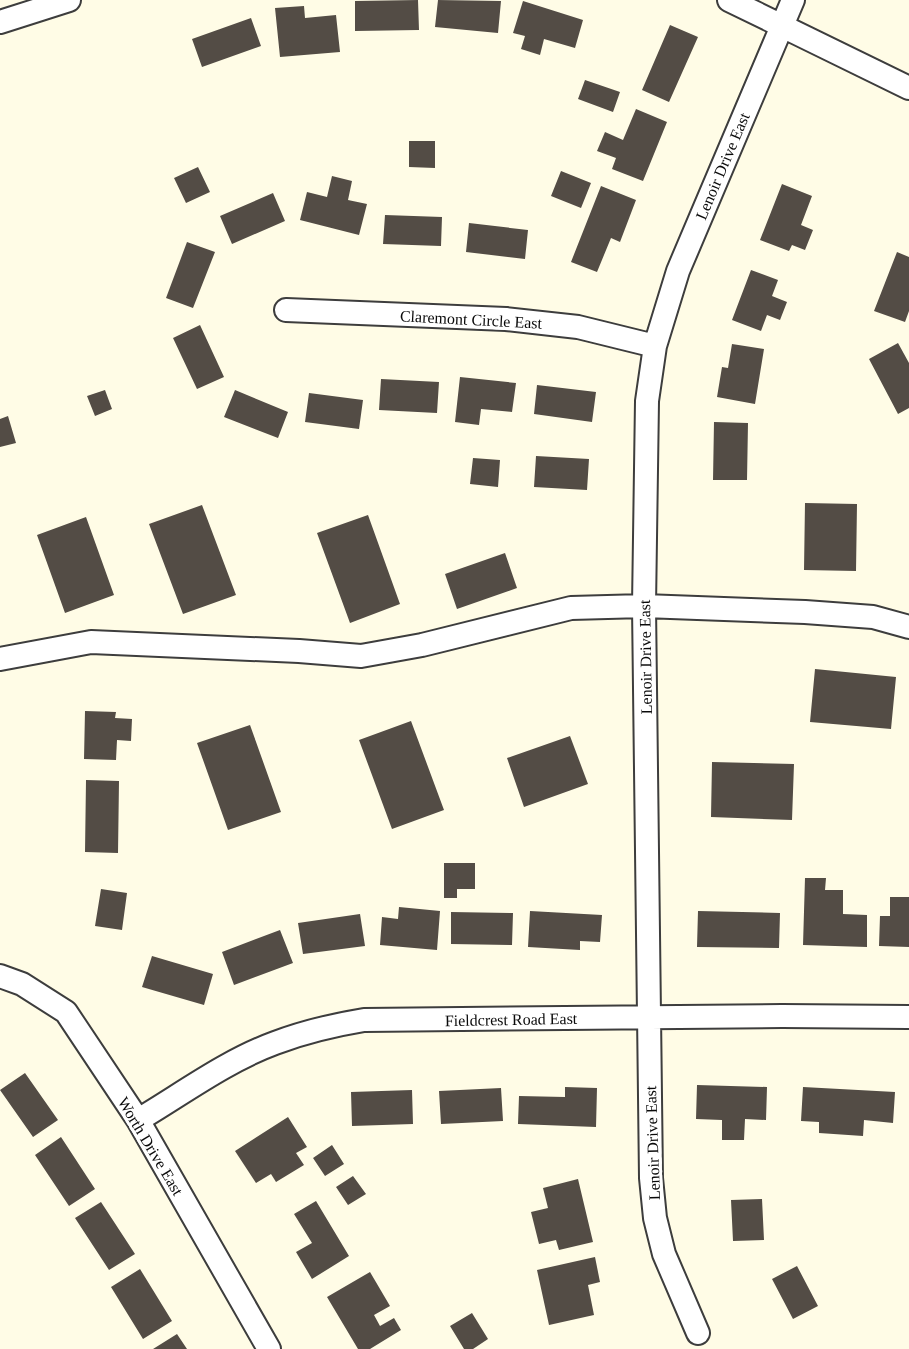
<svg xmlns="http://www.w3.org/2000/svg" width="909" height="1349" viewBox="0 0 909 1349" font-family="'Times New Roman',serif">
<rect width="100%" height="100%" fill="#fffce6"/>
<path fill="#534c45" d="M418,0L419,30L355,31V1Z
M438,0L501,1L498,33L435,27Z
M523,1L583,20L575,48L544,39L540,55L521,49L525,36L513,33Z
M304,6L305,18L336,15L340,52L280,57L275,8Z
M251,18L261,46L202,67L192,39Z
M670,25L698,37L669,102L642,90Z
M585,80L620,92L613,112L578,99Z
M636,109L667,122L643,181L612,169L616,158L597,151L605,132L623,140Z
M409,141H435V168L409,167Z
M198,167L210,192L186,203L174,178Z
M561,171L591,183L581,208L551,196Z
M332,176L352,181L348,200L367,204L359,235L300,220L307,192L327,197Z
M782,184L812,196L801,225L813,230L805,250L792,245L789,251L760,240Z
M601,186L636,200L620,242L611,238L597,272L571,262Z
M273,193L285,221L232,244L220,216Z
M385,215L442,217L441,246L383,244Z
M469,223L528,230L525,259L466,252Z
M187,242L215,252L193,308L166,298Z
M897,252L909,257V311L905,322L874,311Z
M751,270L778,280L772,296L787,302L780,320L767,315L761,331L732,320Z
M200,325L224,377L197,389L173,338Z
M898,343L909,363V408L898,414L869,359Z
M732,344L764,349L755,404L717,397L722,367L728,368Z
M460,377L516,383L512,412L481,409L479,425L455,422Z
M381,379L439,382L437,413L379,410Z
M537,385L596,392L592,422L534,414Z
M105,390L112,409L95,416L87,396Z
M235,390L288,412L278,438L224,417Z
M309,393L363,400L359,429L305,422Z
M8,416L16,443L0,447V419Z
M714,422L748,423L747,480H713Z
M536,456L589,459L587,490L534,487Z
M473,458L500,460L498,487L470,484Z
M805,503L857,504L856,571L804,570Z
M202,505L236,595L183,614L149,524Z
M368,515L400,604L350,623L317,533Z
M86,517L114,595L65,613L37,535Z
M505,553L517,588L457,609L445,574Z
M815,669L896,677L891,729L810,722Z
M85,711L116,712L115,718L132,719L131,741L117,740L116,760L84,759Z
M411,721L444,810L392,829L359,740Z
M250,725L281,812L228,830L197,743Z
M570,736L588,784L524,807L507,758Z
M712,762L794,764L792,820L711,817Z
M86,780L119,781L118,853L85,852Z
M444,863H475V889H457V898H444Z
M805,878H826L825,890H843V914L867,915V947L803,945Z
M101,889L127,893L122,930L95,926Z
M890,897H909V947L879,946L880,916H890Z
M399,907L440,911L437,950L380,945L382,917L398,919Z
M530,911L602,915L600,942L580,941V950L528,947Z
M698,911L780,913L779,948L697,947Z
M451,912L513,913L512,945L451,944Z
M360,914L365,946L303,954L298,923Z
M280,930L293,963L234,985L222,952Z
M152,956L213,974L204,1005L142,987Z
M25,1073L58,1120L33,1137L0,1090Z
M697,1085L767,1087L766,1120L745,1119L744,1140H722V1120L696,1119Z
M565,1087L597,1088L596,1127L518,1124L519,1096L565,1097Z
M803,1087L895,1092L893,1123L864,1120L863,1136L819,1133V1122L801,1121Z
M501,1088L503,1121L441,1124L439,1091Z
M412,1090L413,1124L352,1126L351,1092Z
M288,1117L307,1147L296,1153L304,1165L276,1182L271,1174L256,1183L235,1151Z
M61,1137L95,1189L69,1206L35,1155Z
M332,1145L344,1164L325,1176L313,1158Z
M353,1176L366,1194L348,1205L336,1187Z
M578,1179L593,1242L559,1250L556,1240L539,1244L531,1212L548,1208L543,1188Z
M762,1199L764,1240L733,1241L731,1200Z
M316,1201L349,1256L312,1279L296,1252L312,1243L294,1214Z
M101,1202L135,1254L109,1270L75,1218Z
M595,1257L600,1282L588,1285L594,1315L549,1325L537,1270Z
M797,1266L818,1306L793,1319L772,1279Z
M140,1269L172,1321L143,1339L111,1287Z
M370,1272L390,1306L374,1315L380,1326L394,1318L401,1330L370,1349H358L327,1297Z
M472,1313L488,1339L473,1349H464L450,1326Z
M177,1334L187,1349H153Z"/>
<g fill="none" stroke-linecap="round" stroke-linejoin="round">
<defs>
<path id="minor" d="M729,0L909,88
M0,22L69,0
M286,310L506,319L578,327L655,346
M0,659L91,642L299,651L361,656L422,645L571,608L644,606L805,612L873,617L909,627
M0,976L22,984L66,1012L138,1120L269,1349
M138,1120C182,1094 226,1061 275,1043C304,1032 334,1025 364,1020L782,1016L909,1017
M698,1333L664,1254L655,1218L651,1178L644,606L647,401L655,346L678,271L793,0"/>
</defs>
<use href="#minor" stroke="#3d3d3d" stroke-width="26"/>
<use href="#minor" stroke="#fff" stroke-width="22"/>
</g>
<g text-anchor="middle" stroke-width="6" stroke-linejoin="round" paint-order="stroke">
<g font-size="16" fill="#0a0a0a" stroke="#fff">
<text transform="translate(722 166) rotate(-67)" y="6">Lenoir Drive East</text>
<text transform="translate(471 319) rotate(3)" y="6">Claremont Circle East</text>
<text transform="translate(645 657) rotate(-91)" y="6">Lenoir Drive East</text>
<text transform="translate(511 1019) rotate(-1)" y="6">Fieldcrest Road East</text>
<text transform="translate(652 1143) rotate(-92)" y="6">Lenoir Drive East</text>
<text transform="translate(151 1146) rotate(59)" y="6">Worth Drive East</text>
</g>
</g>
</svg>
